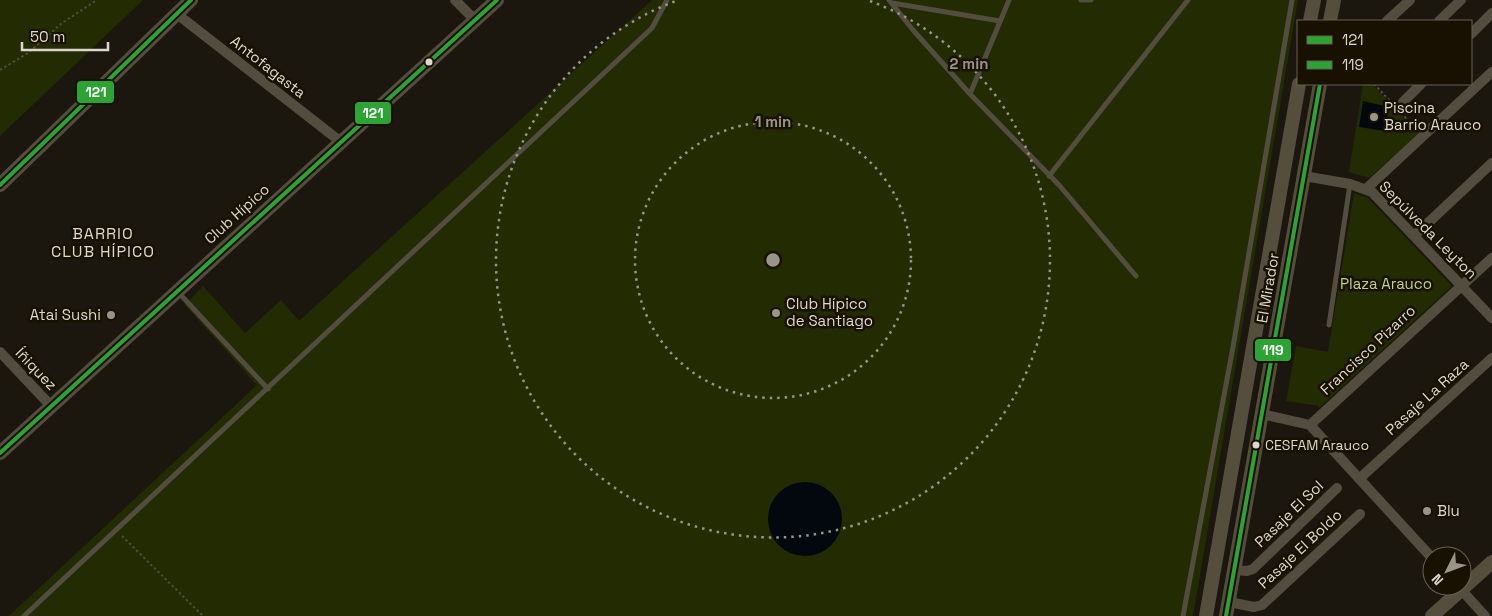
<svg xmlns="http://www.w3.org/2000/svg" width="1492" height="616" viewBox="0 0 1492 616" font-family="'Space Grotesk',sans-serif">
<rect width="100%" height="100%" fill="#1b170e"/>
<path fill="#232b02" d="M0,0H143L0,136Z
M652,0H1298L1193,616H9L257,385L185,305L203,286L245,333L281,300L299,321Z
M1363,84H1372L1419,134L1369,178L1349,172Z
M1354,193L1368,198L1452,286L1319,408V406L1286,401L1296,346L1328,352Z"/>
<path fill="#02080e" d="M1363,101L1389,107L1385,131L1359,127Z
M768 519a37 37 0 1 1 74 0a37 37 0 1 1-74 0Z"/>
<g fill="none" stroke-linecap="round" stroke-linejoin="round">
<path stroke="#504a3f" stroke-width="2" stroke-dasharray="2.5 2.5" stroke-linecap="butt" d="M0,70L28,53L62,23L97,0
M1374,84L1393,104
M1401,113L1415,128
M122,536L203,616"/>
<path stroke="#534d3f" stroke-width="5" d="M889,0L913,30L970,94
M1009,0L970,94L1059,185L1136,276
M1081,0H1091
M892,3L1000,21
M1049,176L1188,0
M178,292L268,389
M1329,325L1350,184
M24,616L652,28L667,0
M1183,616L1233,347L1292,0"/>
<path stroke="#534d3f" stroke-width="10" d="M455,0L475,20
M177,14L341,142
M1387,21L1410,0
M1439,21L1461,0
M1471,34L1492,13
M1403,102L1421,84
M1304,176L1350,184L1372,192L1492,318
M1366,189L1492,72
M1414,236L1492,163
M0,352L51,406
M1262,414L1310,425L1432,558
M1310,425L1492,258
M1359,479L1492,358
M1235,570L1247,571L1253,569L1337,488
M1458,586L1485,616
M1229,602L1254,607L1262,605L1360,514"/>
<path stroke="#564e3d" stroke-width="14" d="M1310,21L1314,0
M1330,21L1334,0
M0,185L191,0
M0,453L497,0
M1206,616L1299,84
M1226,616L1320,84
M1432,616L1492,562"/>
<defs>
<path id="bus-1" d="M0,185L191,0
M0,453L497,0"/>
<path id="bus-2" d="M1226,616L1320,84"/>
</defs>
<use href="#bus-1" stroke="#181102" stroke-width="8"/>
<use href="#bus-2" stroke="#181102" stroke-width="8"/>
<use href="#bus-1" stroke="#2da333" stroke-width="4"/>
<use href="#bus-2" stroke="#2da333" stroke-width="4"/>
</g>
<g fill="none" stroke="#99948a" stroke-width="2.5" stroke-dasharray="2.5 5">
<circle cx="773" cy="260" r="138"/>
<path d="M870 1A277 277 0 1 1 676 1"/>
</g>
<g fill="#ddd8cd" stroke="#181102" stroke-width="2">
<circle cx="429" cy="62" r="4.5"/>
<circle cx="1256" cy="445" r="4.5"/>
</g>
<g fill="#99948a" stroke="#181102" stroke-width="2">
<circle cx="1374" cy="117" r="5"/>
<circle cx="776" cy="313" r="5"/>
<circle cx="111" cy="315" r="5"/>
<circle cx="1427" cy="511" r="5"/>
</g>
<g text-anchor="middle" stroke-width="5" stroke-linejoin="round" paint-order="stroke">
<g font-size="14" fill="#ddd8cd" stroke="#181102" text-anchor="start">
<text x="1265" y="450">CESFAM Arauco</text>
</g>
<g font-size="15" fill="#ddd8cd" stroke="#181102">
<text transform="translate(268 67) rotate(38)" y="5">Antofagasta</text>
<text transform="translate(237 214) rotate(-42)" y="5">Club Hípico</text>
<text transform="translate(1428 230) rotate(45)" y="5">Sepúlveda Leyton</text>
<text transform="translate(1268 288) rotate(-80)" y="5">El Mirador</text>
<text transform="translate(1368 350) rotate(-43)" y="5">Francisco Pizarro</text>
<text transform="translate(36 369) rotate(46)" y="5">Íñiquez</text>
<text transform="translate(1427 397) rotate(-42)" y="5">Pasaje La Raza</text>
<text transform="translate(1289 514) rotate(-44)" y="5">Pasaje El Sol</text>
<text transform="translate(1300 549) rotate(-43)" y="5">Pasaje El Boldo</text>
</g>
<g font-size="15" fill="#ddd8cd" stroke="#181102" text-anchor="start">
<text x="1384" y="113">Piscina<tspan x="1384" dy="17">Barrio Arauco</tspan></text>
<text x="786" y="309">Club Hípico<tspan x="786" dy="17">de Santiago</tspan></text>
<text x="101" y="320" text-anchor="end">Atai Sushi</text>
<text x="1437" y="516">Blu</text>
</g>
<g font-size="15" fill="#bdd57c" stroke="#181102">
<text x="1386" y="289">Plaza Arauco</text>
</g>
<g font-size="16" letter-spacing="1" fill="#ddd8cd" stroke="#181102">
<text x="103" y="239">BARRIO<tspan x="103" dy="18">CLUB HÍPICO</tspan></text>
</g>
</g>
<circle cx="773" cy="260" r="8" fill="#99948a" stroke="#181102" stroke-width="2.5"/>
<g font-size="15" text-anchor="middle" font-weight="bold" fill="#99948a" stroke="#181102" stroke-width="5" stroke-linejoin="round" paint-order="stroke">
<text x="969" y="69">2 min</text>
<text x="773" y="127">1 min</text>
</g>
<g stroke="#181102" stroke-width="2">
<rect x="76" y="80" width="39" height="24" rx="5" fill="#2da333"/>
<rect x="354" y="101" width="38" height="24" rx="5" fill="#2da333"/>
<rect x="1254" y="338" width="38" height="24" rx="5" fill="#2da333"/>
</g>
<g font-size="14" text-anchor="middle" font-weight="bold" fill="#fff">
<text x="96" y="97">121</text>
<text x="373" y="118">121</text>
<text x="1273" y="355">119</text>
</g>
<rect x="1297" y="20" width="175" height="65" fill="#181102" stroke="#676153"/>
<rect x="1307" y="36" width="25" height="8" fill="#2da333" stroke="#676153"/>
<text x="1342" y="45" font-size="15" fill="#ddd8cd">121</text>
<rect x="1307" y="61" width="25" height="8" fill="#2da333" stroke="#676153"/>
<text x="1342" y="70" font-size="15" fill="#ddd8cd">119</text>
<g transform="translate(1447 571) rotate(228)"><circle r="24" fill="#181102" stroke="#676153"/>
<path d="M0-4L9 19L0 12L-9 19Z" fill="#99948a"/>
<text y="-8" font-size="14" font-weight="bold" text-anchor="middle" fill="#ddd8cd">N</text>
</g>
<path d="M22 42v8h86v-8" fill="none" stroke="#ddd8cd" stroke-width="2.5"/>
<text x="30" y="42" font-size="15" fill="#ddd8cd" stroke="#181102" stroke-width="4" paint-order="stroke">50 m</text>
</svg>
